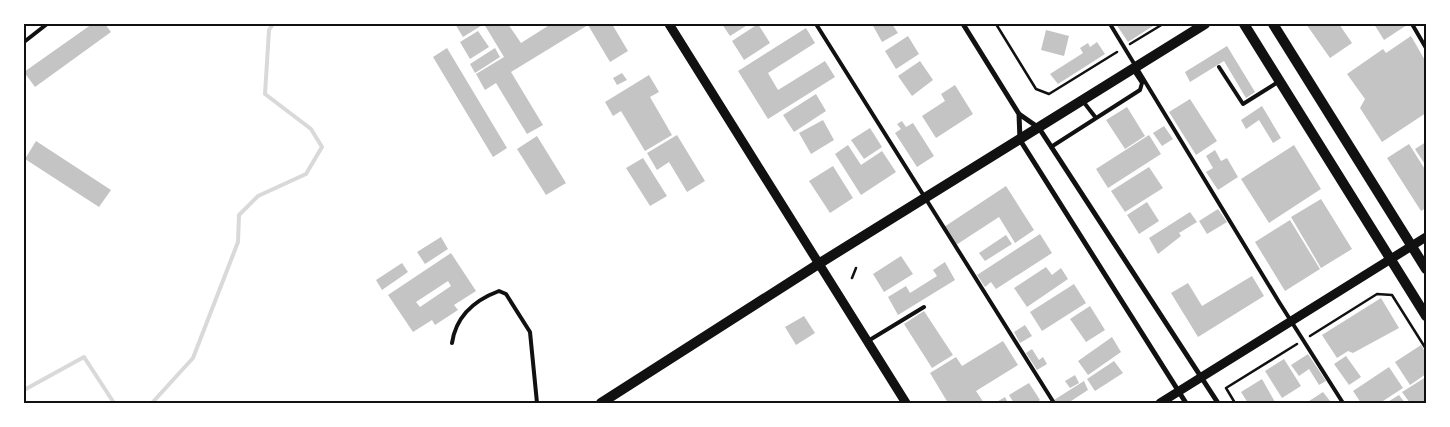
<svg xmlns="http://www.w3.org/2000/svg" width="1450" height="427" viewBox="0 0 1450 427" font-family="'Sofia Sans Condensed',sans-serif">
<rect width="100%" height="100%" fill="#fff"/>
<g fill="none" stroke-linecap="round" stroke-linejoin="round">
<path stroke="#d9d9d9" stroke-width="4" d="M24,390L84,357L114,403
M152,403L193,358L238,242L239,215L258,196L306,174L322,147L311,129L265,94L269,30L273,24"/>
</g>
<path fill="#c4c4c4" fill-rule="evenodd" d="M92,24H105L111,32L35,87L24,72Z
M455,24H508L521,43L551,24H612L628,51L610,62L588,25L511,72L543,125L527,134L496,83L485,90L476,74L504,57L484,24L463,37Z
M722,24H749L730,36Z
M758,24L770,43L744,60L732,41Z
M872,24H892L898,33L882,42Z
M1116,24H1156L1128,42Z
M1306,24H1339L1352,43L1330,58Z
M1374,24H1406L1407,25L1384,40Z
M806,28L815,43L768,73L778,90L825,61L835,77L768,119L738,71Z
M1046,30L1069,36L1064,56L1041,50Z
M478,31L489,47L470,59L460,42Z
M908,36L919,54L896,69L885,51Z
M1411,36L1426,62V113L1382,142L1360,108L1365,99L1347,74L1383,49L1386,53Z
M1097,42L1105,54L1058,84L1050,74L1083,53L1080,48L1088,43L1090,47Z
M1227,46L1255,92L1246,98L1224,61L1190,82L1185,72Z
M447,48L507,148L493,157L433,57Z
M495,48L500,57L475,73L470,64Z
M920,61L933,80L912,96L898,76Z
M622,73L627,80L617,85L613,78Z
M649,75L659,92L650,97L672,135L645,151L621,111L613,116L605,102Z
M955,85L973,114L936,138L922,116L945,101L941,94Z
M816,94L826,111L794,132L783,115Z
M1190,99L1217,141L1196,155L1169,112Z
M1262,106L1281,138L1273,143L1259,120L1246,129L1241,120Z
M1127,107L1145,136L1125,149L1106,120Z
M823,120L834,140L811,154L799,133Z
M902,121L906,127L913,123L934,156L917,167L895,133L901,129L897,124Z
M1164,126L1173,139L1162,146L1153,133Z
M870,128L882,147L864,159L851,140Z
M677,135L705,181L687,192L669,162L657,170L647,153Z
M1149,135L1161,154L1108,188L1096,169Z
M537,136L566,183L546,195L517,149Z
M36,141L111,190L99,207L25,159Z
M1426,142V166L1415,149Z
M1409,144L1426,171V208L1421,211L1387,158Z
M848,145L861,165L882,151L896,172L861,195L835,154Z
M1294,145L1321,189L1269,223L1241,179Z
M1215,150L1221,161L1227,158L1238,177L1218,190L1206,172L1213,168L1206,156Z
M643,158L667,196L650,206L626,168Z
M833,166L853,198L830,213L809,181Z
M1149,167L1163,188L1125,212L1111,191Z
M1006,186L1034,230L1015,243L999,217L956,245L944,227Z
M1321,199L1352,249L1321,268L1291,217Z
M1147,202L1159,221L1139,234L1127,215Z
M1218,209L1227,222L1207,234L1199,221Z
M1190,212L1197,222L1179,233L1181,236L1158,254L1149,238Z
M1290,220L1320,269L1285,291L1255,242Z
M1040,234L1052,253L996,289L991,282L985,287L977,275Z
M1006,235L1012,244L985,261L979,253Z
M441,237L448,249L425,264L417,252Z
M451,253L476,291L454,305L458,310L435,325L432,320L413,332L388,295ZM448,281L451,286L420,307L416,302Z
M901,256L913,274L884,292L873,274Z
M945,262L955,280L898,315L888,297L906,286L910,293L937,276L933,270Z
M402,263L408,272L382,290L376,280Z
M1046,267L1052,275L1061,268L1068,279L1027,307L1014,288Z
M1252,276L1264,296L1198,337L1171,293L1188,283L1202,306Z
M1074,284L1086,303L1042,331L1030,312Z
M1381,298L1399,328L1353,353L1348,351L1337,358L1322,335Z
M1090,306L1105,330L1086,342L1070,319Z
M924,311L953,355L932,368L904,324Z
M804,316L815,333L796,345L785,327Z
M1025,325L1032,336L1020,343L1014,332Z
M1112,337L1121,352L1088,375L1078,361Z
M1003,341L1018,365L976,391L984,403H948L930,373L956,357L962,366Z
M1421,345L1426,353V374L1410,385L1395,362Z
M1032,349L1039,360L1043,357L1047,364L1037,370L1026,353Z
M1308,354L1326,381L1319,385L1309,369L1299,376L1291,365Z
M1346,356L1361,377L1349,385L1334,364Z
M1284,359L1301,386L1282,398L1265,371Z
M1114,361L1123,373L1095,391L1087,379Z
M1389,367L1403,388L1380,403H1361L1353,391Z
M1075,375L1079,383L1070,388L1065,381Z
M1426,377V403H1410L1402,392Z
M1262,379L1275,402L1248,403L1241,392Z
M1084,381L1088,390L1068,403H1056L1054,400Z
M1029,383L1040,400L1036,403H1014L1009,395Z
M1323,392L1330,401L1326,403H1306Z
M1399,395L1405,403H1386Z
M1005,397L1008,403H995Z"/>
<g fill="none" stroke-linecap="round" stroke-linejoin="round">
<path stroke="#111" stroke-width="2.5" d="M996,24L1036,89L1049,94L1117,52
M1130,44L1163,24
M852,278L856,268
M1310,336L1377,294L1392,295L1426,349
M1235,403L1226,388L1297,344"/>
<path stroke="#111" stroke-width="4" d="M816,24L1054,403
M1110,24L1279,302L1343,403
M1412,24L1426,48
M24,42L47,24
M1219,67L1243,104L1278,82
M1082,100L1096,118
M1051,147L1140,90L1142,83L1134,71
M868,341L924,307
M452,343C456,316 475,300 499,291L506,294L530,332L537,403"/>
<path stroke="#111" stroke-width="5" d="M963,24L1019,114L1039,128L1218,403
M1019,114L1020,140L1186,403"/>
<path stroke="#111" stroke-width="9" d="M669,24L906,403
M1160,403L1426,237"/>
<path stroke="#111" stroke-width="10" d="M1244,24L1426,316
M1273,24L1426,269
M601,403L820,263L1205,24"/>
</g>
<rect width="1450" height="427" fill="none" stroke="#ffffff" stroke-width="50"/>
<rect x="25" y="25" width="1400" height="377" fill="none" stroke="#111" stroke-width="2"/>
</svg>
